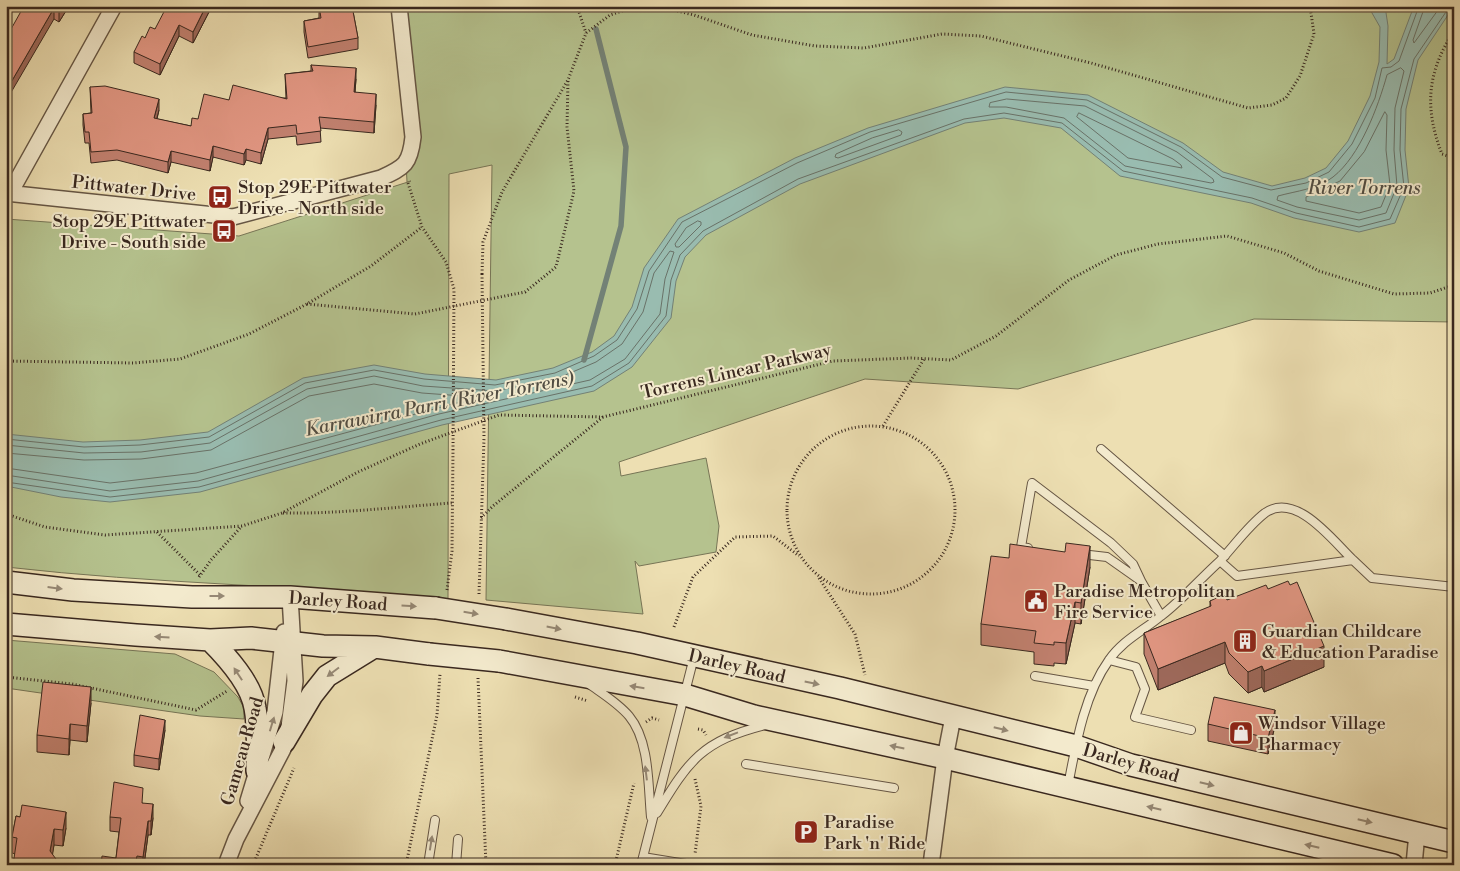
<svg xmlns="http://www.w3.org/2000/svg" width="1460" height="871" viewBox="0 0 1460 871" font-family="'Libre Bodoni',serif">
<rect width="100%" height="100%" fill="#eddfb2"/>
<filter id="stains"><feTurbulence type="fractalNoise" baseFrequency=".004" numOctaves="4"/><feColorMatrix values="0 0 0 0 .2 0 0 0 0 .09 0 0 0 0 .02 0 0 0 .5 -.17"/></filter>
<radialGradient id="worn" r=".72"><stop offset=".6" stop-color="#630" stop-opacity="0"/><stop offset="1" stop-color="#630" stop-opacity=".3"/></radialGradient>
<path fill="#b5c28e" stroke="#777556" d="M398,6H1454V322L1254,319L1018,389L865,379L619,462L621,476L706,458L719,526L716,552L639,566L635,561L643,614L486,600L492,165L449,174L448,600C301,585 153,584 6,567V219L239,236L411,181L407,182Z
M6,640L175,654L214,672L238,697L244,708V719L200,716L6,688Z"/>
<path fill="#99bcb0" stroke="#738176" d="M1368,6H1385L1388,26L1387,64L1394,59L1414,6H1454L1418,60L1406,109L1405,150L1409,188L1395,223L1359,232L1294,218L1251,203L1120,176L1061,128L1004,118L965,123L800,184L706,235L685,257L676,281L671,318L632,367L594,391L442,425L200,492L110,502L61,497L6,486V434L83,442L140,440L208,432L303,378L374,365L425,374L496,380L553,368L592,352L614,336L632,307L644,268L678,219L795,158L868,128L1005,87L1088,95L1183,143L1223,172L1272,186L1305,178L1326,168L1348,141L1370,96L1379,62L1380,27Z"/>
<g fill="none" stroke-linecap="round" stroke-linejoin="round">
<path stroke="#697268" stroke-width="1" d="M1425,6L1413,40L1414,43L1441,6
M1401,68L1404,71L1395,108L1394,150L1397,186L1386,213L1359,220L1297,207L1277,200L1278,196C1296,191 1318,189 1333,177C1360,156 1378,107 1387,75Z
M1007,99L1085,106L1177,152L1213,179L1214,182L1211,183L1125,166L1064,118L1006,107H989L990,103Z
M1385,112L1387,115L1386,150L1390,185L1381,207L1359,213L1306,201V197L1340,181L1364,152Z
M1079,113L1173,159L1181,165L1182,168L1128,158L1077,117Z
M899,130L902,132L901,135L838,158L835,157L836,154L872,138Z
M698,221L701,222V225L679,247H676L675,244L686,228Z
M6,439L84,447L140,445L209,437L305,383L374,370L424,379L495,385L555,373L594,356L617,340L637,309L649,271L682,222L797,163L870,132L1006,92L1087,100L1181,147L1222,177L1271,190L1306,183L1329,172L1352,144L1375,98L1382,68L1391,67L1399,61L1419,6
M6,445L84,453L141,452L210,443L307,389L374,376L423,386L495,391L556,379L596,362L622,344L643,312L654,273L670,251L674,252L665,279L660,314L625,359L590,380L439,414L198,481L110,491L6,475
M6,453L84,460L141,459L211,450L309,396L374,384L422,393L463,396L465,398L464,401L196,473L110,483L6,468
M6,482L110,497L199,487L441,420L592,386L629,363L666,316L671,280L680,255L703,231L798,179L964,119L1004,113L1062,123L1123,171L1252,198L1296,213L1359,227L1390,219L1404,187L1400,150L1401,109L1414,59L1450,6"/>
<path stroke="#738176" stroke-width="5.5" d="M584,360L621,226L626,147L596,29"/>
<defs>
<path id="lane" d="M1101,449L1225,556
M1028,548L1021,547L1032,483L1111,543L1133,564L1141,581
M1081,554L1107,557L1141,581L1161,616
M1220,561C1234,546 1248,526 1265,513C1296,491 1333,541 1353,560
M1109,660L1136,667L1145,689L1135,717L1191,730
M1035,676L1094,686
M589,684C603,694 618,703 629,716C650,741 648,786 651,817
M746,764L894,788
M1068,786C1076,744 1084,695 1109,660C1123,640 1143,631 1161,616C1182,600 1200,579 1220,561L1237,576L1353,560L1372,578L1454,587
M657,813C689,760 702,741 765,725
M643,857L692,865
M428,865L435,820
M456,865L458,839
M641,865L694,657"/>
<path id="street" d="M6,193L233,217L381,178C405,167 410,164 413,137L399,6
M10,193L114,6
M248,801L275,712L284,632
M226,865L236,839L283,749L289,727L295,681L290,597
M931,865L945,758L953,717
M1414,865L1417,833"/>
<path id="secondary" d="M6,582L73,590L192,597H290L436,608
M506,619L637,643L840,688L1076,746L1131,765L1454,842
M6,624L136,635L210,640L251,638L323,646L375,647L429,654
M210,640C227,657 251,683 255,708C259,728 257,750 257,771
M499,661L685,695L754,716L945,758L1393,865
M284,742L312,695L327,676L374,647"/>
</defs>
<use href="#lane" stroke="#665644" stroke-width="10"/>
<use href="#street" stroke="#665644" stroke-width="18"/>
<use href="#secondary" stroke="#39281f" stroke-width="24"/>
<path stroke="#39281f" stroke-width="3" stroke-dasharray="1 2.5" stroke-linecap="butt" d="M577,6L586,33
M618,6V12
M657,6L694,15L752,35L815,46L864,48L942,34L981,36L1091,63L1248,108L1272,105L1286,98L1300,76L1314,34L1310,6
M1454,31C1427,72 1424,108 1442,154L1454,158
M408,183L422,227L446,262L454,289
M482,274L483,242L502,192L568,80L586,33L610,15L628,9L645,6
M307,304L415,314L525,292L556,267L574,191L567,127L568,80
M6,361L133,363L180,359L249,334L307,304L371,266L422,227
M787 510a84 84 0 1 1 168 0a84 84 0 1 1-168 0Z
M883,426L924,359
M283,513C338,514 396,507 452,503
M6,514L45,527L105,535L242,526L282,513L358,472L420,444L499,415L603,417L833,361L911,358L951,360L996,336L1069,280L1116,255L1158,244L1227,236L1284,253L1319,271L1394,294L1430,293L1454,285
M481,518L493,506L603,417
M157,532L200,575
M199,577L211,560L241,527
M819,578L855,634L865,675
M447,590L452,551L453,450
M479,594L484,438
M674,627L693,577L735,537L773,536L799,556
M6,677L72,684L196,710L227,691
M478,678L486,865
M575,697L588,701
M646,722L652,718L659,720
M698,729L703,730L706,735
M695,779L701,806L695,854
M253,865L294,768
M406,865L437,715L440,674
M615,865L634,783"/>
<use href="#lane" stroke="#f3eacd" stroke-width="8"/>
<use href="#street" stroke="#f3eacd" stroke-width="15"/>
<use href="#secondary" stroke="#f3eacd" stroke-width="21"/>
<defs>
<path id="secondary-bridge" d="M436,608L506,619
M429,654L499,661"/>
</defs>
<use href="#secondary-bridge" stroke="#39281f" stroke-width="24" stroke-linecap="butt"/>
<path stroke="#39281f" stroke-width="3" stroke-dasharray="1 2.5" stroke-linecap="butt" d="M482,274L484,438
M453,450L454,289"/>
<use href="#secondary-bridge" stroke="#f3eacd" stroke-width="21"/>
</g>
<path fill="#c28170" stroke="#39281f" d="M23,6H69L59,22L54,19Z
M210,6V10L193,43L179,36L160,75L134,63V52L145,38L155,29Z
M319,6H352L358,38V49L308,58L304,32V21L319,18Z
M311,65L356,79L355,92L376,105L374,133L320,128L321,142L297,145L296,136L268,139L261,164L246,160L244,165L213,157L210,171L171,162L168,173L117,160L91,163L89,143H85L83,125V114L91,113L90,87L159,110L157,119L191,126L198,119L229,100L286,98L285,74L311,71Z
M1009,558L1090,567L1081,624L1075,623L1066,664L1054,663V666L1034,664V652L981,645V624Z
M1268,589L1324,667L1264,692L1262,687L1248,693L1229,674L1225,663L1158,690L1144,654V633L1210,607V601L1227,600Z
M91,703L87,742L70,740L69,755L37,752V735Z
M1208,724L1275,726L1268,754L1208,741Z
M165,730L159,770L134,766V755Z
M143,803L153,818L151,835H148L144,865H101L116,858L119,832L110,831V817Z
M16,816L66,828L63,846L54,845L52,855L56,865L12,853V837Z"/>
<path fill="#9e695b" stroke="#39281f" d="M62,6H69L59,22V11Z
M206,6H210V10L193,43V32Z
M54,8V19L6,101V91Z
M179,25V36L160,75V64Z
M356,68V79L354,103V92Z
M376,94V105L374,133V122Z
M159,99V110L154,129V118Z
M268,128V139L261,164V153Z
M213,146V157L210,171V160Z
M246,149V160L244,165V154Z
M171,151V162L168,173V162Z
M1090,546V567L1081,624V603Z
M1075,602V623L1066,664V643Z
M1225,642V663L1158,690V669Z
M1324,646V667L1264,692V671Z
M1262,666V687L1248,693V672Z
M91,687V703L87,742V726Z
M1275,710V726L1268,754V738Z
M165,720V730L159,770V759Z
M70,724V740L69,755V739Z
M153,804V818L151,835V821Z
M66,812V828L63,846V830Z
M148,821V835L144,865H143V857Z
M54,829V845L51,865L50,851Z"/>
<path fill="#e19682" stroke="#39281f" d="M24,6H62L59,11L54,8L6,91V38Z
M167,6H206L193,32L179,25L160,64L134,52L142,36L145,38L150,27L155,29Z
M319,6H352L358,38L308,47L304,21L321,18Z
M311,65L356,68L354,92L376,94L374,122L319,117L321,131L297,134L296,125L268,128L261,153L246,149L244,154L213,146L210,160L171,151L168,162L117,150L91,152L89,132H85L83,114L92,113L90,87L105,86L159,99L154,118L191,126L192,118L198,119L204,94L229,100L233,85L287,99L285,74L313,71Z
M1066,543L1090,546L1081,603L1075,602L1066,643L1054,642V645L1034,643L1036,631L981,624L991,556L1009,558L1010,544L1065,552Z
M1288,581L1290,585L1297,582L1324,646L1264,671L1262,666L1248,672L1229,653L1225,642L1158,669L1144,633L1211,606L1210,601L1225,594L1227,600L1266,585L1268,589Z
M43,682L91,687L87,726L70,724L69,739L37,735Z
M1214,697L1275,710L1268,738L1208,724Z
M140,715L165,720L159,759L134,755Z
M114,782L143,788L142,803L153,804L151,821H148L143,857L137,856L135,865H101L102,856L116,858L121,818L110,817Z
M22,805L66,812L63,830L54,829L50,851L56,859L55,865H13L17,838L12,837L16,816L20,817Z"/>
<defs><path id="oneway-solid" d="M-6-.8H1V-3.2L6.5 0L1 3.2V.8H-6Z" transform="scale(1.25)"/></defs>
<g fill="#968976">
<use href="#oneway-solid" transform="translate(55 588) rotate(7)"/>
<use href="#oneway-solid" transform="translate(217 596)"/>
<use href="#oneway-solid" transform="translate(409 606) rotate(4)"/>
<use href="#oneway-solid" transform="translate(471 613) rotate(9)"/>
<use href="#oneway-solid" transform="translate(554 628) rotate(11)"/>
<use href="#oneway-solid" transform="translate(162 637) rotate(-177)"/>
<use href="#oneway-solid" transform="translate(333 672) rotate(143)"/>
<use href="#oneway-solid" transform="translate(238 674) rotate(-123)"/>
<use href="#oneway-solid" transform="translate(812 683) rotate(12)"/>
<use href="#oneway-solid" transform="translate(637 687) rotate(-171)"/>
<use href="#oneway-solid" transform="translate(272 724) rotate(-73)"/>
<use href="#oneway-solid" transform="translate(1001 729) rotate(14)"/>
<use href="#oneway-solid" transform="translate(731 735) rotate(159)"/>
<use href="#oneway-solid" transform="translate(897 747) rotate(-168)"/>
<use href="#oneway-solid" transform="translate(646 773) rotate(-97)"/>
<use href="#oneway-solid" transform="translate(1207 784) rotate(14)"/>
<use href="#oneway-solid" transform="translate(1154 808) rotate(-167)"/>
<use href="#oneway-solid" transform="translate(1365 821) rotate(13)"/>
<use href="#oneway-solid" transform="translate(431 843) rotate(-81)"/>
<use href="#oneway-solid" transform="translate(1312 846) rotate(-167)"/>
</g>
<defs>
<symbol id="bus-square" viewBox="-11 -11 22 22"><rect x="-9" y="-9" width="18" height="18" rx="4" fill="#8f2418" stroke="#f3eacd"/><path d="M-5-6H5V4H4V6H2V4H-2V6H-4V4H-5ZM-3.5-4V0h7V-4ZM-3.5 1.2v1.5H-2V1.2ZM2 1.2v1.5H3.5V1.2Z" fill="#fff"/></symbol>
<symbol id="civic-square" viewBox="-11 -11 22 22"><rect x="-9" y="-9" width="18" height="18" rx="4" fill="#8f2418" stroke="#f3eacd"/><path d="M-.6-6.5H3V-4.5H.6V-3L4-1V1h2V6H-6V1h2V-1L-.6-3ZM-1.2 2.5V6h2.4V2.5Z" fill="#fff"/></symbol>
<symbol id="building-square" viewBox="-11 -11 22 22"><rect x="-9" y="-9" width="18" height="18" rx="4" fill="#8f2418" stroke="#f3eacd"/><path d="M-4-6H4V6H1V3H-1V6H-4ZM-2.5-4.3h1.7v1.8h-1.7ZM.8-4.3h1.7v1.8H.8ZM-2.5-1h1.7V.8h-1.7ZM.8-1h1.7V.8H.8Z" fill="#fff"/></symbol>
<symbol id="shop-square" viewBox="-11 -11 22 22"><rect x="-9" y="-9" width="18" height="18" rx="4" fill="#8f2418" stroke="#f3eacd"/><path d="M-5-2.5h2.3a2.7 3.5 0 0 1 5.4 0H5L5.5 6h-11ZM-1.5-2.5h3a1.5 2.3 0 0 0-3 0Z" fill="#fff"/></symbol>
<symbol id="parking-square" viewBox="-11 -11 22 22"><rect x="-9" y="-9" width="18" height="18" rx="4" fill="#8f2418" stroke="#f3eacd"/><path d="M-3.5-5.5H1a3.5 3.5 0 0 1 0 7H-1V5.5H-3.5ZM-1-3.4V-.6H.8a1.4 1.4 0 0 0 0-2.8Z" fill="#fff"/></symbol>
</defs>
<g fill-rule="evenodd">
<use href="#bus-square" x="206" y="183" width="28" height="28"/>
<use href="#bus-square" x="210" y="217" width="28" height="28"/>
<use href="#civic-square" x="1022" y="587" width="28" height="28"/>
<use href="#building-square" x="1231" y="627" width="28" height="28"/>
<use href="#shop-square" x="1227" y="719" width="28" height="28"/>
<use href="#parking-square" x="792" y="818" width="28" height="28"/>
</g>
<g text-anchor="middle" stroke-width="4" stroke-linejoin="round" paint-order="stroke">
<g font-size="18" fill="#39281f" stroke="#f3eacd" text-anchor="start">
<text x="238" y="193">Stop 29E Pittwater<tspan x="238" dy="21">Drive - North side</tspan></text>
<text x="206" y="227" text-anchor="end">Stop 29E Pittwater<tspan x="206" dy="21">Drive - South side</tspan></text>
<text x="1054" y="597">Paradise Metropolitan<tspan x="1054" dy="21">Fire Service</tspan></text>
<text x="1262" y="637">Guardian Childcare<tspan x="1262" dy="21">&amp; Education Paradise</tspan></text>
<text x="1258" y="729">Windsor Village<tspan x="1258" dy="21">Pharmacy</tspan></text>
<text x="824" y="828">Paradise<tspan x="824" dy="21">Park 'n' Ride</tspan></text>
</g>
<g font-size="18" fill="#39281f" stroke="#f3eacd">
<text transform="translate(134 188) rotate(6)" y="6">Pittwater Drive</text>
<text transform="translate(736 371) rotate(-13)" y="6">Torrens Linear Parkway</text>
<text transform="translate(338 601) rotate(4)" y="6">Darley Road</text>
<text transform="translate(737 666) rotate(13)" y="6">Darley Road</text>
<text transform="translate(242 751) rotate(-74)" y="6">Gameau Road</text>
<text transform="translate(1131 763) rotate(16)" y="6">Darley Road</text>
</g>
<g font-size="19" font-style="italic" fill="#514d43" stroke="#f3eacd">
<text x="1364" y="194">River Torrens</text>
<text transform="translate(439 403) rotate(-11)" y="7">Karrawirra Parri (River Torrens)</text>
</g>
</g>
<rect width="1460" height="871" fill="none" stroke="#eddfb2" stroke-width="25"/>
<rect x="8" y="8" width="1445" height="856" fill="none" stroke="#39281f" stroke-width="2.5"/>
<rect x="12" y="12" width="1435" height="846" fill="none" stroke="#39281f"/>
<rect width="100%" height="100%" filter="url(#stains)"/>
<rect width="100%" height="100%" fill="url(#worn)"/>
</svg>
